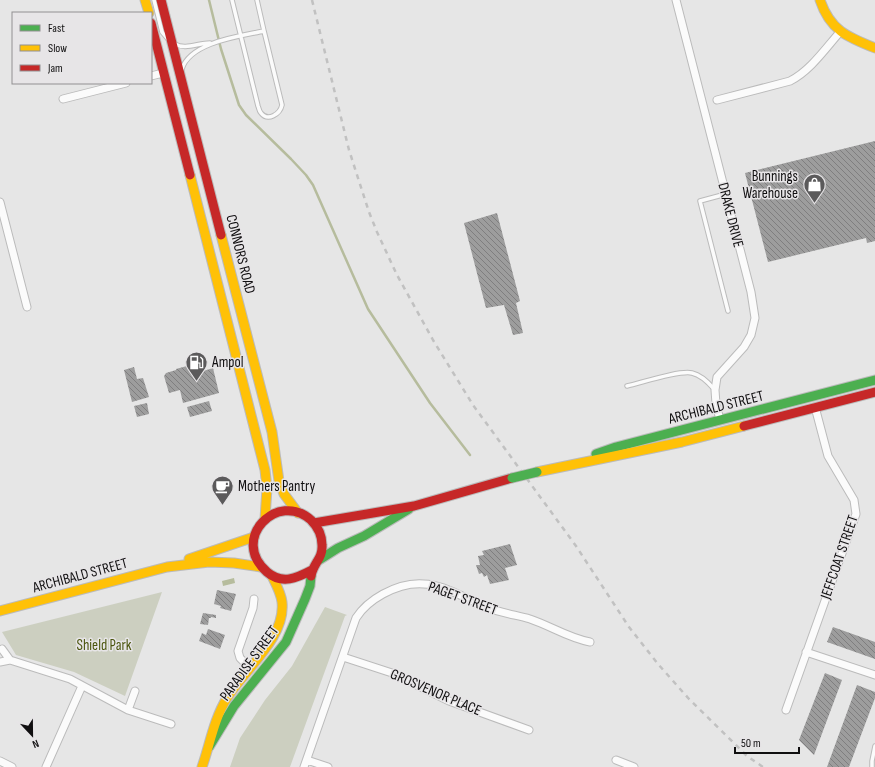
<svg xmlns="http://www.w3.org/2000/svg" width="875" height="767" viewBox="0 0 875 767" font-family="'Sofia Sans Condensed',sans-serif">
<defs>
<pattern id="building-back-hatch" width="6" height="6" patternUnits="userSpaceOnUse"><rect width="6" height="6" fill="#9d9d9d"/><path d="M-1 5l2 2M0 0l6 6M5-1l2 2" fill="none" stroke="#7f7e7f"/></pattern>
</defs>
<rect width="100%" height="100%" fill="#e6e6e6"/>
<path fill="#cccfc0" d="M162,592L125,696L74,672L16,655L2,632Z
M325,607L347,615L345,616L290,767H230L240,738L265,700L292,666Z"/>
<path fill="#b6bc9d" d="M234,578L235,583L223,586L222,581Z"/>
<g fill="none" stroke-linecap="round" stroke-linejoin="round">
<path stroke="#b6bc9d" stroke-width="2.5" d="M209,0L221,49L239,105L246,115L291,159L306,175L313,185L368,309L430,403L470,455"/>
</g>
<path fill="url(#building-back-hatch)" d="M875,141V241L867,243L866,238L768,262L745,173Z
M497,213L520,301L516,303L523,333L513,335L504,305L486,308L464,223Z
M194,364L197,373L213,368L219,393L183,403L180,390L169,393L164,376L166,373L176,370V369Z
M134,367L137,379L143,378L149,397L132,402L124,370Z
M209,401L212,411L190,417L187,407Z
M147,403L149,414L137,417L134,406Z
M510,544L517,565L505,568L509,580L490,584L487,575L484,577L482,573L479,574L476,565H480L478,556L484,555L482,551Z
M217,590L236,594L231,611L220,608L221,606L214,604Z
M203,613L216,615V618L211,617V618H209L208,625L200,624Z
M833,627L875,642V659L827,642Z
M208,629L225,635L220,649L199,641L202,633L206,635Z
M825,673L842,680L814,755L799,740Z
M857,685L875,692V698L849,767H827Z"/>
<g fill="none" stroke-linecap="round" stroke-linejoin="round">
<defs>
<path id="lane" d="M154,0L162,32L168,39
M232,0L258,106C259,108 259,111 261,113C268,122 280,114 282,105L264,31
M175,44C185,50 198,43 210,43
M182,69C190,42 241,36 264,31L257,0
M726,194L700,201L728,311
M627,386C641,383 679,370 692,373C701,375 708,382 714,389
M872,767V761L875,746"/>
<path id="street" d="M676,0L751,292L755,318L751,335L744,347L717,377L715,390L716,404L720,420
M151,76L163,73
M63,99L126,83
M717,100L790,81C810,71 825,49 840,32
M0,202L27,307
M806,652L875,675
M343,657L392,673L449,701L529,730
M10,660L70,679L128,710L171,724
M0,662L10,660L2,649
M249,667L240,658L238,651L253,608L254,599
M128,710L135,691
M786,710L856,514L854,500L828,456L815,407
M307,760L328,767
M616,760L634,767
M0,761L12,767
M46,767L82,686
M304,767L356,618C363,607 372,600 383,594C424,571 449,591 486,607C501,613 516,615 530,619C551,626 568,638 590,642"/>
<path id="fast" d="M596,454L616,447L875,380
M319,560L338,548L364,536L409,509
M209,747L234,706L286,642L305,599L310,586L311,576"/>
<path id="slow" d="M145,0L149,13
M820,0C830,30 847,37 875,48
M190,175L265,470L267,488L265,519
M221,235L272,432L279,481L284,494L298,513
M537,472L682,442L744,426
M189,559L254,537
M0,611L167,567L209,562L234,563L261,567
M202,767C210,744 214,719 227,698C244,670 286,638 282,602C281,593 276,584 272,576"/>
<path id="jam" d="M161,0L221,235
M151,23L190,175
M744,426L875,392
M314,523L414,506L512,478
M311,576C313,563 323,559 322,545C322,535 317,526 311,520C278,490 229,539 267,572C282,585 297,578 312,570"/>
</defs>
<use href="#lane" stroke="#bbb" stroke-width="5.5"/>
<use href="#street" stroke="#bbb" stroke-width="9"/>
<use href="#fast" stroke="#bbb" stroke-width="11"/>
<use href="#slow" stroke="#bbb" stroke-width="11"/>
<use href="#jam" stroke="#bbb" stroke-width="11"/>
<use href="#lane" stroke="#fbfbfb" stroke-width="3.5"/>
<use href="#street" stroke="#fbfbfb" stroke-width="7"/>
<use href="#fast" stroke="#4caf50" stroke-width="9"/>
<use href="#slow" stroke="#ffc107" stroke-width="9"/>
<use href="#jam" stroke="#c62828" stroke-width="9"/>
<path stroke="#c1c1c1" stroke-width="2.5" stroke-dasharray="5 5" stroke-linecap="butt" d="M312,0L349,150L369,212L377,232L397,275L433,340L473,405L576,546L629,627L658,664L689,699L747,756L763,767"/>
<defs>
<path id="fast-bridge" d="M512,478L537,472"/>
</defs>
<use href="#fast-bridge" stroke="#bbb" stroke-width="11" stroke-linecap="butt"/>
<use href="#fast-bridge" stroke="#4caf50" stroke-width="9"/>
</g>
<defs>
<symbol id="shop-pin" viewBox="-11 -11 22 30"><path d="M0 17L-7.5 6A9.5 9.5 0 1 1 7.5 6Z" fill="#5b5a5b" stroke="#e7e5e7"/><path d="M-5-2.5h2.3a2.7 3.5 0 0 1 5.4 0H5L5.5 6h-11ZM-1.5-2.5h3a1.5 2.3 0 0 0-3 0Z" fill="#fff"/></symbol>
<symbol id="fuel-pin" viewBox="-11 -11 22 30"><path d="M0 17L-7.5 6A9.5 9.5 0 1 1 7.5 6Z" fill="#5b5a5b" stroke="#e7e5e7"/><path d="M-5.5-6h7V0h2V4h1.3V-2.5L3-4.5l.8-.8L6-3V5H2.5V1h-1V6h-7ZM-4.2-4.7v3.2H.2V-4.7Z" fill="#fff"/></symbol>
<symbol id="cafe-pin" viewBox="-11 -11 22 30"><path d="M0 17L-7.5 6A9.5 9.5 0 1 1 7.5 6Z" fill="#5b5a5b" stroke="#e7e5e7"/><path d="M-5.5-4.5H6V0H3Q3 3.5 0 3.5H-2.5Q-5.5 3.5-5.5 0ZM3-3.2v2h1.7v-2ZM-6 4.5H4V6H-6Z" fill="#fff"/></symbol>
</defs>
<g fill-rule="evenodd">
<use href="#shop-pin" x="802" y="172" width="25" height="34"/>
<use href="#fuel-pin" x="184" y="350" width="25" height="34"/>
<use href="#cafe-pin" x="210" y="474" width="25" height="34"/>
</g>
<g text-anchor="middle" stroke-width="3" stroke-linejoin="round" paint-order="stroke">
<g font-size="15" fill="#100f10" stroke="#e7e5e7" text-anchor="start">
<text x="798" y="181" text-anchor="end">Bunnings<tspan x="798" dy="17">Warehouse</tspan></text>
<text x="212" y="367">Ampol</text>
<text x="238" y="491">Mothers Pantry</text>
</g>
<g font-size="15" fill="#100f10" stroke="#e7e5e7">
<text transform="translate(731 215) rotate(76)" y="5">DRAKE DRIVE</text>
<text transform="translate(241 254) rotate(76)" y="5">CONNORS ROAD</text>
<text transform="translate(716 407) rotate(-14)" y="5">ARCHIBALD STREET</text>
<text transform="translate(839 557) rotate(-71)" y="5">JEFFCOAT STREET</text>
<text transform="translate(80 575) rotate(-15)" y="5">ARCHIBALD STREET</text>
<text transform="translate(463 598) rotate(20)" y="5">PAGET STREET</text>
<text transform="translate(249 663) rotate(-54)" y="5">PARADISE STREET</text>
<text transform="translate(436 692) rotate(23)" y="5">GROSVENOR PLACE</text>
</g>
<g font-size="15" fill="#4b550e" stroke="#e7e5e7">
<text x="104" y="650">Shield Park</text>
</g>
</g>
<rect x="12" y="12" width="140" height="72" fill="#e7e5e7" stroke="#918f91"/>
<rect x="20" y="25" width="20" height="6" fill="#4caf50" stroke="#918f91"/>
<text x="48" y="32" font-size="12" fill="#100f10">Fast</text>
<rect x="20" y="45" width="20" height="6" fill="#ffc107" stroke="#918f91"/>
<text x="48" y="52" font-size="12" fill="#100f10">Slow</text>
<rect x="20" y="65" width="20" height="6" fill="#c62828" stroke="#918f91"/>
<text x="48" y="72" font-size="12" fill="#100f10">Jam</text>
<g transform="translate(32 735) rotate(158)" stroke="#e7e5e7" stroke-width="3" paint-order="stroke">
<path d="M0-3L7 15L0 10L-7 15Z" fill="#100f10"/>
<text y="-6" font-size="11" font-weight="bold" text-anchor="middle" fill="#100f10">N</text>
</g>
<path d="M735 747v6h64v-6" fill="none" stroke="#100f10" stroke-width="2"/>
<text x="741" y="747" font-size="12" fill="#100f10" stroke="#e7e5e7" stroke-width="3" paint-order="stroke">50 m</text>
</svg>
